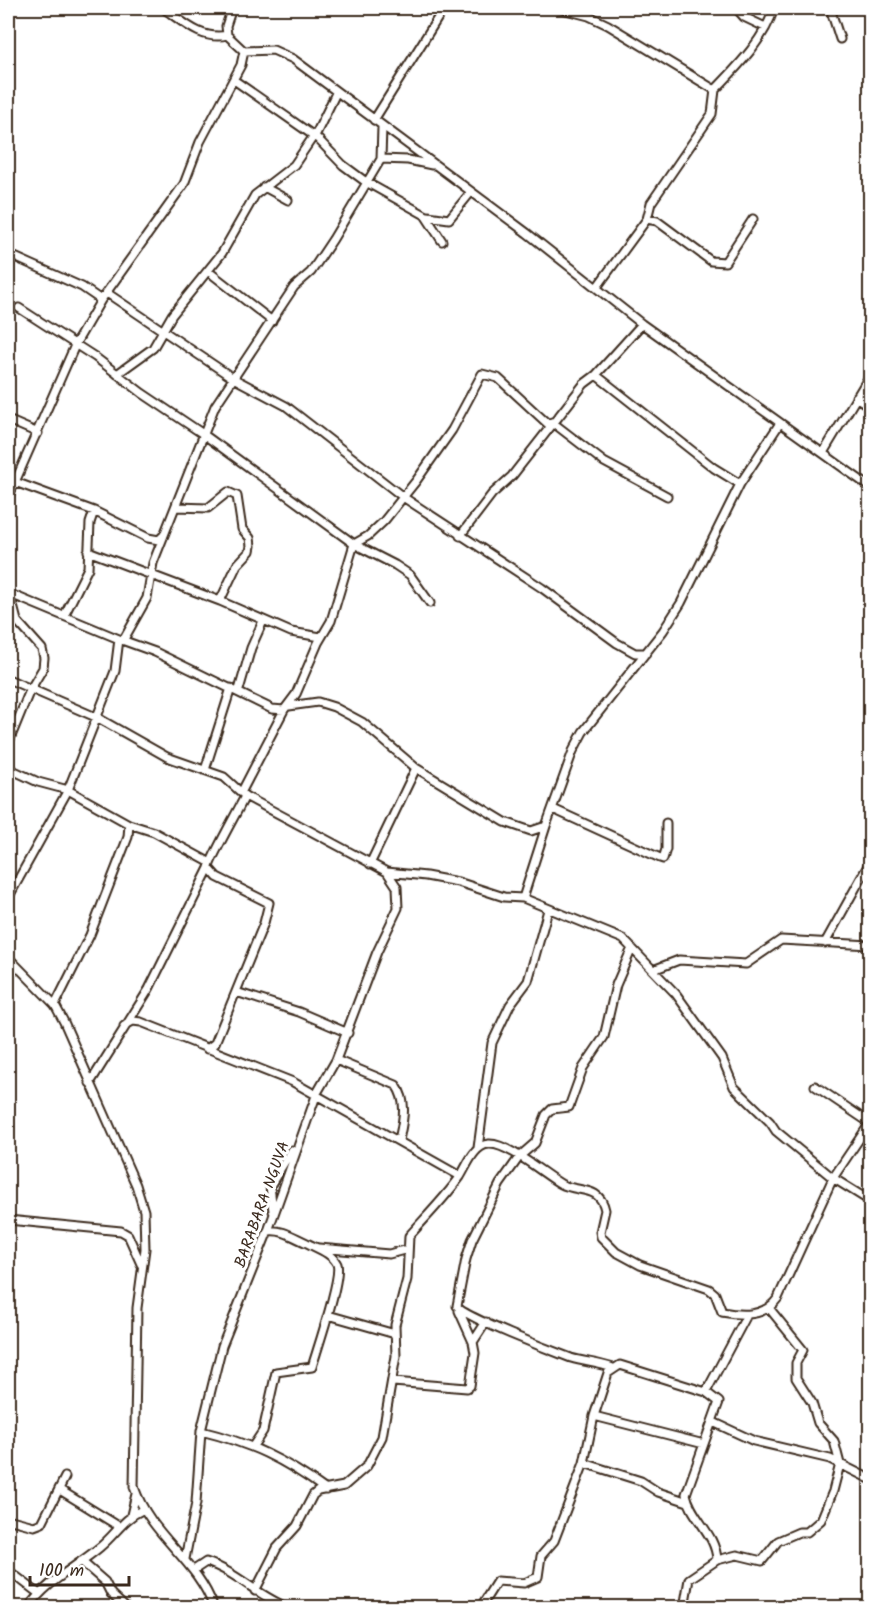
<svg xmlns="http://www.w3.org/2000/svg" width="878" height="1615" viewBox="0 0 878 1615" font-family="Kalam,sans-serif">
<rect width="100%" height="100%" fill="#fff"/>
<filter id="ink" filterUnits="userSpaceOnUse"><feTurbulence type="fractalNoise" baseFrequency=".0167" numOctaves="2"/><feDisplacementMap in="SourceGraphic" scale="12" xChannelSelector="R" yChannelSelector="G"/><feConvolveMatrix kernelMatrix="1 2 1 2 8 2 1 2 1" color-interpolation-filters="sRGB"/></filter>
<g filter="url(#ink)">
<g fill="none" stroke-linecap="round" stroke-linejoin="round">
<defs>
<path id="minor" d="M163,8C182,21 202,41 227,35
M558,8L589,16L608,25L715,90L712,114L651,203L647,219
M736,8L744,17L765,27
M830,8L840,39
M244,51L273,50L293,59L527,233L642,324L870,487
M234,80L314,136
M715,90C737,67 765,39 774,8
M336,93L315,136L343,165L366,182L425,215L442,241
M374,120L444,8
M381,159L408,160L432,165
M264,187L288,200
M428,216L449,219L471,192
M8,254L82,287L101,300
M208,271L272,321
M597,287L647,219L657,221L711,261L725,262L753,219
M107,293L233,378L286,406L403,497L542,588L617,643L635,653H646
M19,308L95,357L142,393L203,434L354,544L395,565L410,575L430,603
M117,374L153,348L172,315L222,253L255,195L294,165L315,134
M596,375L714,468L740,484
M856,397L870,407
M8,420L38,433
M552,422L604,462L667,496
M823,453L870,375
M15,482L94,511L90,523L88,568L64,616
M8,498L76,343L101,300L184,184L200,142L241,65L244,51L227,35L226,26L232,8
M177,507L208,508L228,492L237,496L242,529L250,538L251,546L250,551L237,565L220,601
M94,511L148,538L159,540L163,536
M460,536L492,494L512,476L584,384L596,375L642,324
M88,551L220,601L291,632L321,637
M8,593L119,639L115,671L68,790L8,898
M119,639L155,652L272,709L284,710L296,694L318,643L331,621L354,544L368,536L384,521L416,481L452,430L482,374L498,378L549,425
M124,639L147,598L153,563L215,406L294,287L311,272L333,239L381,159L382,127
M8,679L98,718L167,757L224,777L245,796L387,872L426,876L458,882L504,897L523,898L623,939L676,994L722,1058L734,1087L770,1122L776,1131L833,1178L870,1201
M239,690L251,648L263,621
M289,706L318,702L334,707L362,722L416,768L505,822L531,831L546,826L573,751L583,732L663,631L681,603L740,484L780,423
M8,744L30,690L43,668L44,658L42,649L17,621L10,594
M8,768L38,782L68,790L129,824L128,837L90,935L55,1005
M205,770L231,688
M242,791L284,710
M553,809L660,858L663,859L666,849V823
M129,824L154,832L209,862
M370,864L416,768
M523,898L546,826
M825,943L870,862
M8,957L55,1005L64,1022L136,1185L144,1211L145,1249L137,1308L134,1487C151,1537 197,1559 214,1608
M653,970L679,960L746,964L781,940L870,945
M236,992L299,1012L348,1033
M124,1026L133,1021L141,1022L293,1082L460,1176
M207,1049L215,1043L264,923L269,903L217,877L209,868
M336,1060L396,1085C408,1102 403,1121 399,1140
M90,1083L149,989L209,868C209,861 240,807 245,796
M478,1148L492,1043L510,1005L528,981L548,910
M273,1211L270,1186L292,1150
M8,1220L121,1231L128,1235L141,1264
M319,1248L389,1254L408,1249
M459,1311L473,1342
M328,1315L395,1334
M613,1368C599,1363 585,1362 571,1358C555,1352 461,1316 457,1306L466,1259L472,1240L500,1184L520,1156L535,1143L546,1115L552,1109L569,1107L583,1068L604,1037L616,985L632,948
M393,1382L467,1388L470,1386L475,1353L473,1342L486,1322
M706,1392L747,1315
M594,1416L704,1444
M713,1422L754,1441L830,1459L870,1479
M201,1431C250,1443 284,1459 326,1490
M253,1446L263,1431L276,1372L312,1367C317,1350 342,1277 337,1264C332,1253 316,1248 307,1243C293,1237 283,1229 268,1231
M584,1463L641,1481L658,1492L688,1502
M60,1490L120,1527
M131,1515L136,1494
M8,1523L11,1520L34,1526L42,1523L65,1477
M185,1559L196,1503L201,1431L222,1346L268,1231L317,1093L336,1060L377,952L398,908L397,887L387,872
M81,1561L105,1582L111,1594L126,1608
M8,1570L38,1593
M194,1570L206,1562C235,1571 259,1597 289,1608
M255,1591L277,1548L297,1526L313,1495L318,1491L344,1486L367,1466L382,1437L396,1356L395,1325L407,1279L409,1236C426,1217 445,1198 460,1177C467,1166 474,1145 489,1144C508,1143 545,1175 561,1184C578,1193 600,1185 605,1210L600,1232L601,1237L616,1252L640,1265L709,1289L715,1294L722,1312C742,1316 765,1317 778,1298L833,1178L870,1123L815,1086
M28,1608C47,1581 75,1568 100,1547C115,1535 124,1518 142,1510
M480,1608L497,1581L524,1583L538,1577L541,1556L554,1541L584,1463L594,1416L608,1373L620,1365L706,1392L719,1402L686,1494C691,1518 716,1534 717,1560
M684,1608L689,1579L717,1560L737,1555L762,1561L778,1541L799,1532H807L821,1520L833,1491L840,1464L834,1441L818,1423L812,1403L796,1378V1363L803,1350L769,1308"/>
</defs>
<use href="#minor" stroke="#3b2a1e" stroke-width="11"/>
<use href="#minor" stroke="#fff" stroke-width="7"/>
</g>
</g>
<g text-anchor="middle" stroke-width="6" stroke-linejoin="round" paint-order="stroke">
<g font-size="16" fill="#3b2a1e" stroke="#fff">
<text transform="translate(261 1204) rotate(-70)" y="6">BARABARA NGUVA</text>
</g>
</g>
<rect width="878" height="1615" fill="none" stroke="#fff" stroke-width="30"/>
<rect x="15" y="15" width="848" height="1585" fill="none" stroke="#3b2a1e" stroke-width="2" filter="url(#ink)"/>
<path d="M30 1576v9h99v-9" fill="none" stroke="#3b2a1e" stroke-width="3"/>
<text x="39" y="1576" font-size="18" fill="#3b2a1e" stroke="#ffffff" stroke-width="4.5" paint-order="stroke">100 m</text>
</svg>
